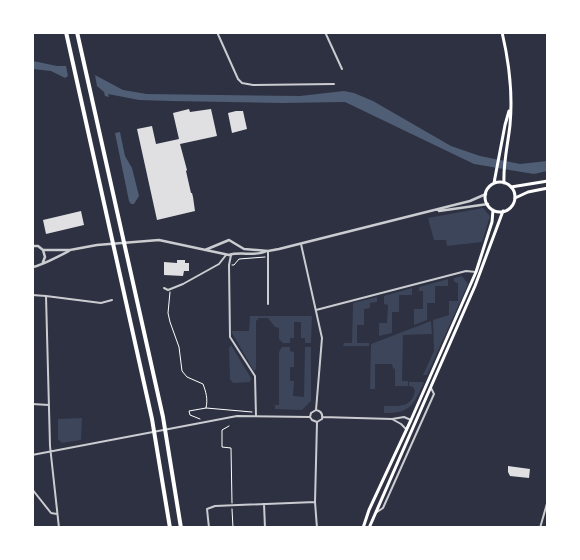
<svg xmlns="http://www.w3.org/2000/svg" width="580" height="560" viewBox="0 0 580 560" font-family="Cabin,sans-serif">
<rect width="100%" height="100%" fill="#2d3142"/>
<path fill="#3c4559" d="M483,208L490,216L482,242L447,246L446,240H434L428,218Z
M462,276L468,284L427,375H423L434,351L433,320L449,315V301H458V283L454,282V278Z
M448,279V286H435V303H427V320L414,325V309H423V291H419V287Z
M412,288V295H399V312H392V333L379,336V323H387L388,305L384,304V296Z
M377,297V302L370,303V308L364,309V325H357V343H369V346H343L344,343H352L353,303Z
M250,316H312L311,343H305V338H301V322H294V338H290V343H283L279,339V328L275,327L268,318H259L256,321V369L254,371L232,333V331H249Z
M431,321L432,334L403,335L402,381H408V386H395V369L393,368L392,364H375V389H370L371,344Z
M231,345L251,378L250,382L233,383L230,379L229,348Z
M282,347H290V351L294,352V367H290V381H294L293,396L304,397L305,347H311V401L302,410L275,409V405H279V352Z
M409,382H424C414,404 411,414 384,413V406C398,406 412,408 415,391L413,387L409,386Z
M82,418L81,440L62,443L58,439V419Z"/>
<path fill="#4f5d75" d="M33,61L57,66H66L68,76L65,78L51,71L33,69Z
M95,75L123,90L147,94L300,96L344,91L354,93L373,101L451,146L480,156L520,164L547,161V171L534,174L474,164L345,102L282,103L171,101L139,100L108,94L109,97L105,96L104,92L97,86Z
M120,132L125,156L132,168L139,196L134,204H131L129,201L115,133Z"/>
<path fill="#e0e0e3" d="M189,109L190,112L211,109L217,136L180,144L187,170L186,171L191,193H192L193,197L195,211L157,220L137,129L152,126L156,144L179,139L173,113Z
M236,111H243L247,129L232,133L228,113Z
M81,211L84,225L46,234L43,220Z
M177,260H185V263H189V271H184L183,276L164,275V262L177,263Z
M508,466L530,469L529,478L510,476L508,472Z"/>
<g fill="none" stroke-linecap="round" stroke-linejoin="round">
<path stroke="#fff" stroke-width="1" d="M232,265H234L239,259L265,257
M170,292L168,313L170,322L179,347L182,371L187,377L203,384C206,392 208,399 206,408L189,411L190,415L200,419
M206,408L252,412
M229,426L222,430V447L231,448L232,503
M232,509L233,528"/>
<path stroke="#caccd0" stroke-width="2" d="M217,32L238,79L242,83L253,85L334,84
M325,32L342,69
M301,244L322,338L316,410
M231,255L229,265L230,337L255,376L256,416
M164,288L168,290L183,284L219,264L226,255
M32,295L46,296L50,446L59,528
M46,296L101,303L112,300
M268,304V251
M316,310L466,271L476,272
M32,404L49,405
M316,410C321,411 323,414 322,419L317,422
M310,417L311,413L316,410
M310,417L312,420L317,422
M322,417L392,419L404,417L411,420
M392,419L401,424L406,429
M32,455L237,416L310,417
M32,489L51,513L57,514
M264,504L265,528
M377,512L383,508L434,394L431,388
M209,528L207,509L215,506L315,502
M317,528L315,502L317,422
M540,528L548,500"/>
<path stroke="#caccd0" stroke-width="2.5" d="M439,211L488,204
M32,246H38L43,250H70L97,245L159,240L229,255C241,251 255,257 267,251
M43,250L45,257L43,262
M205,250L229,240L244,249L268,251L279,249L470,201L486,194
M32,267C39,267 61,255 69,251"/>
<path stroke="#fff" stroke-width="3" d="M511,187L548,181
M515,198L528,192L548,188"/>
<path stroke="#fff" stroke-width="3" d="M502,32C509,62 513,94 510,125C508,144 503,163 504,183
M485 197a15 15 0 1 1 30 0a15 15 0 1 1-30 0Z
M494,183L505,125L509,111
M363,528L369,510L411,420L476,272L492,222L493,210
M369,528L475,286L503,211"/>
<path stroke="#fff" stroke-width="4" d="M66,32L152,419L170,528
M77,32L163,417L181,528"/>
</g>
<rect width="580" height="560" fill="none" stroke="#ffffff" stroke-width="68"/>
</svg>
